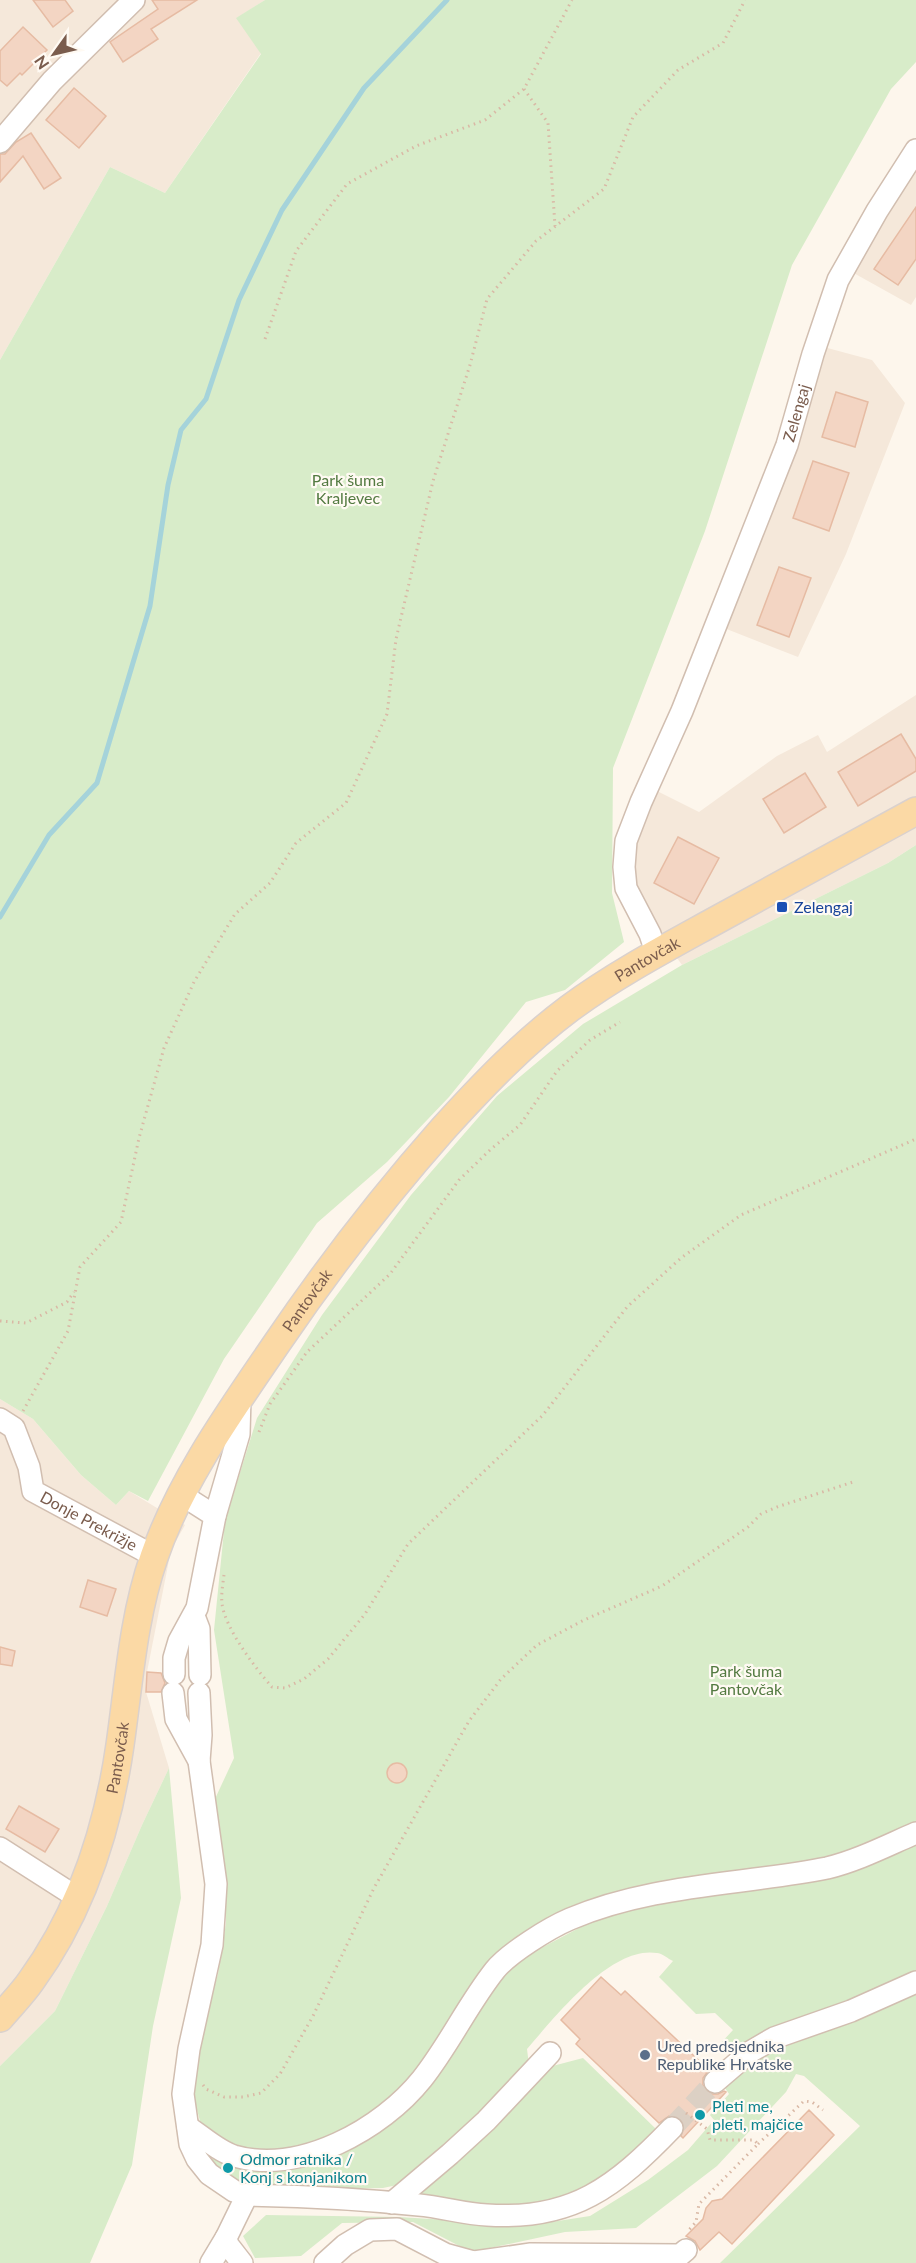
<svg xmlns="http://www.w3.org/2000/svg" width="916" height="2263" viewBox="0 0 916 2263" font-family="Lato,sans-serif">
<rect width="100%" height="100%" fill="#fdf6ec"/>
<path fill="#f5e8da" d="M0,0H265L237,18L261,53L165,193L110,167L0,360Z
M916,163V297L911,305L850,271Z
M820,346L872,360L905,403L846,554L798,657L724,628Z
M916,695V845L888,863L682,965L655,927L637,887L630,862L651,791L659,792L699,812L777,756L818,735L827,752Z
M0,1399L33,1419L81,1475L116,1505L129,1491L185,1525L171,1550L147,1672L146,1692L169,1768L142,1825L107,1906L55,2011L0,2066Z"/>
<path fill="#d8ecc9" d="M265,0H916V62L891,89L792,265L705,531L613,768L612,893L624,942L565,990L526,1002L449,1097L387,1162L317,1223L224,1359L148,1501L129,1491L116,1505L81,1475L33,1419L0,1399V360L110,167L165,193L261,54L236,18Z
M916,845V1825L828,1860L697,1877L524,1938L429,2060L391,2100L350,2130L313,2146L249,2152L210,2134L200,2121L192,2091L202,2031L218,1974L226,1923L225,1871L214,1801L234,1758L214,1630L225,1521L257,1418L322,1315L411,1195L497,1096L583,1024L682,965L888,863Z
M169,1768L181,1898L153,2026L132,2165L90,2263H0V2066L55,2011L107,1906L142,1825Z
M916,1845V1978L734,2056L720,2044L733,2030L715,2013L696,2014L659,1977L673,1961C668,1959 662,1953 657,1953C611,1945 554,2018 527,2049L529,2065L459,2138L402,2184L383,2188L271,2190L247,2185L222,2174L209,2159H214L246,2170H274L331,2159L365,2142L400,2116L500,1979L526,1956L596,1919L698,1893L837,1875Z
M916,1995V2263H720L860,2126L804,2076L796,2074L786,2092L717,2166L636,2228L565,2232L471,2252L413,2222L342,2223L301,2256L255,2258L243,2236L266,2215L398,2217L532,2225L590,2216L648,2180L688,2150L714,2120L710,2115L729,2094L723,2085L752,2057Z
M583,2058L656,2129L630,2158L603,2182L566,2198L500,2209L417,2195L448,2170L545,2068Z"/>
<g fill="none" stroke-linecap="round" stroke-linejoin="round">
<path stroke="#a5d3da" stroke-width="5" d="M0,917L49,835L97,783L150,606L168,485L181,430L206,399L239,300L282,210L364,88L447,0"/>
</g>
<path fill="#f3d5c3" stroke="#e6bba3" stroke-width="1.5" d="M33,0H65L73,11L53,27Z
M152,0H197L151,29L158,39L123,62L110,42L158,9Z
M23,27L47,50L22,75L20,73L7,86L0,80V51Z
M74,88L106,116L79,148L46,120Z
M31,133L61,178L44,189L23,156L0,182V154H5L16,142Z
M916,207V259L898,285L874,269Z
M836,392L868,402L855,447L822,437Z
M813,461L849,473L829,531L793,518Z
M779,567L811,578L789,637L757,625Z
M901,734L916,759V771L858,806L838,772Z
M805,773L826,807L784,833L763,799Z
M678,837L719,858L694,904L654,883Z
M88,1580L116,1589L107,1616L80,1607Z
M0,1647L15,1651L12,1666L0,1664Z
M147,1672L161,1673L165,1683L161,1692H146Z
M387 1773a10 10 0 1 1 20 0a10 10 0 1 1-20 0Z
M19,1806L59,1829L45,1852L6,1829Z
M601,1977L621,1995L625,1991L709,2070L703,2078V2085L706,2091L711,2094H718L724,2091L726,2092L683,2138L681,2136L684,2125L681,2119L669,2116L659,2123L576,2044L580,2039L561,2020Z
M809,2110L834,2135L732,2244L719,2232L700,2250L695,2241L686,2236L703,2219L706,2208L712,2201L722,2199Z"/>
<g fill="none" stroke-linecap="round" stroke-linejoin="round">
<path stroke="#dcd0c4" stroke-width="21" stroke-dasharray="21 10" stroke-linecap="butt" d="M672,2128L715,2082"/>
<defs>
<g id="minor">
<path d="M0,142L52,81L134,0"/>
<path id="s1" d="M656,952L650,934L626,888L624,867L626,841L641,802L682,711L787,445L813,354L838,280L877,211L916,150"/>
<path id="s2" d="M0,1419L14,1428L29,1467L33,1491L154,1556"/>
<path d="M215,1516L239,1434L240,1397"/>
<path d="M194,1616L199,1629L200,1675"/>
<path d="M174,1674V1658L179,1641L197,1608L215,1516L182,1495"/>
<path d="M173,1693L176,1719L199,1761L216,1884L212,1945L189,2049L183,2094L190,2144L197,2159L209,2174L234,2191L247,2195C305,2196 362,2199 419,2205C442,2207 464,2214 487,2215C573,2221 616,2186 672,2128"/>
<path d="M199,1693L201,1735L199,1761"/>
<path d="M0,1848L78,1898"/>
<path d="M715,2082L750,2052L774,2038L851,2011L916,1982"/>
<path d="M188,2127C202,2136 218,2151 234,2156C300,2175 382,2129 422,2079C449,2045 468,2004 495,1970C509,1953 549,1928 570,1919C652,1884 741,1885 827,1868C857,1861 888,1845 916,1833"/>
<path d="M392,2203L450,2154L486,2121L550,2053"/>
<path d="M211,2263L226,2238"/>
<path d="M242,2263L228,2245L226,2238L247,2195"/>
<path d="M325,2263L345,2245L370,2230L397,2229L445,2254L474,2262L531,2254L680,2255L686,2250"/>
</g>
<g id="major">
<path id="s3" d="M0,2018C10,2006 22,1994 31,1981C81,1912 108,1829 120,1745C129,1682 133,1618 154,1557C180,1481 232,1409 277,1343C328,1268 383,1197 443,1129C482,1086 523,1043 570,1008C615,975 664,949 713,922C780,885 848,848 916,811"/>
</g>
</defs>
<use href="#minor" stroke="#d1beb0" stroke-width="24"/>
<use href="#major" stroke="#dad1cd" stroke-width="30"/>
<path stroke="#d9b8a5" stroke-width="3" stroke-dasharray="1.5 4.5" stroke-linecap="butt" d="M524,89L548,123L555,226
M265,339L296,251L347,184L416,146L485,120L524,89L572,0
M0,1321L26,1323L67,1302L74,1292
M23,1411L68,1331L80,1267L121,1222L139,1138L164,1048L194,982L235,914L270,883L296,843L346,803L387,714L396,639L433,481L470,365L487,299L536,241L604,189L633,117L678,70L723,43L745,0
M259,1432L270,1404L307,1352L390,1274L459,1180L491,1149L520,1125L557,1071L590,1040L620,1022
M224,1575C223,1583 221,1594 222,1603C224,1627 256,1669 272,1687L285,1688L304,1679L328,1659L365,1614L408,1544L543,1415L627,1307L681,1258L741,1215L916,1139
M203,2085L206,2089L224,2097H243L261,2093L280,2074L313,2016L374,1888L469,1721L501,1679L537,1645L584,1620L662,1586L748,1527L761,1514L777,1507L853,1482
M686,2113L707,2129L710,2140H754L758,2144L699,2204L696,2222L688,2231
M758,2144L804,2101L812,2102L823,2110"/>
<use href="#minor" stroke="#fff" stroke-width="21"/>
<use href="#major" stroke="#fbd9a5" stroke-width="27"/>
</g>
<rect fill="#1a4fb4" stroke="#fffaf3" stroke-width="2" x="776" y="901" width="12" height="12" rx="3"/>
<circle fill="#5c6f8a" stroke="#fffaf3" stroke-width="2" cx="645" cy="2055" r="6"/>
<g fill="#0f9aa8" stroke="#fffaf3" stroke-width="2">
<circle cx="700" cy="2115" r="6"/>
<circle cx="228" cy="2168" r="6"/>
</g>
<g text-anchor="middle" stroke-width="4.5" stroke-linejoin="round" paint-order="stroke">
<g font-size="16" fill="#7a5c4d" stroke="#fffaf3">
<text dy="6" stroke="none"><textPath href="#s1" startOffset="579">Zelengaj</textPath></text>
<text dy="6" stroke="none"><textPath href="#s3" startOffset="1280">Pantovčak</textPath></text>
<text dy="6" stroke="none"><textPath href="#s3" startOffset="794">Pantovčak</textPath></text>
<text dy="6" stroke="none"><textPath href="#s2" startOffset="146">Donje Prekrižje</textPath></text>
<text dy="6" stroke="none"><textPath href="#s3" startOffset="290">Pantovčak</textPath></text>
</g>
<g font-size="16" fill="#537a41" stroke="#fffaf3">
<text x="348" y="486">Park šuma<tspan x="348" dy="18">Kraljevec</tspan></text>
<text x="746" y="1677">Park šuma<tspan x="746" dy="18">Pantovčak</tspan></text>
</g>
<g font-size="16" fill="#164399" stroke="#fffaf3" text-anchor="start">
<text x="794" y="913">Zelengaj</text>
</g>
<g font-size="16" fill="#4e5e75" stroke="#fffaf3" text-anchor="start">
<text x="657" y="2052">Ured predsjednika<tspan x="657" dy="18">Republike Hrvatske</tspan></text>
</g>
<g font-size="16" fill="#0d838f" stroke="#fffaf3" text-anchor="start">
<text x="712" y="2112">Pleti me,<tspan x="712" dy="18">pleti, majčice</tspan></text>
<text x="240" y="2165">Odmor ratnika /<tspan x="240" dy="18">Konj s konjanikom</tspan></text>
</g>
</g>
<g transform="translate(54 54) rotate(236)" stroke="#fffaf3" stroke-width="4.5" paint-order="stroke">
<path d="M0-4.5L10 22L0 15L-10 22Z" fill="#7a5c4d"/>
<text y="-9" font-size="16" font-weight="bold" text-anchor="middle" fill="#7a5c4d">N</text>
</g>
</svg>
